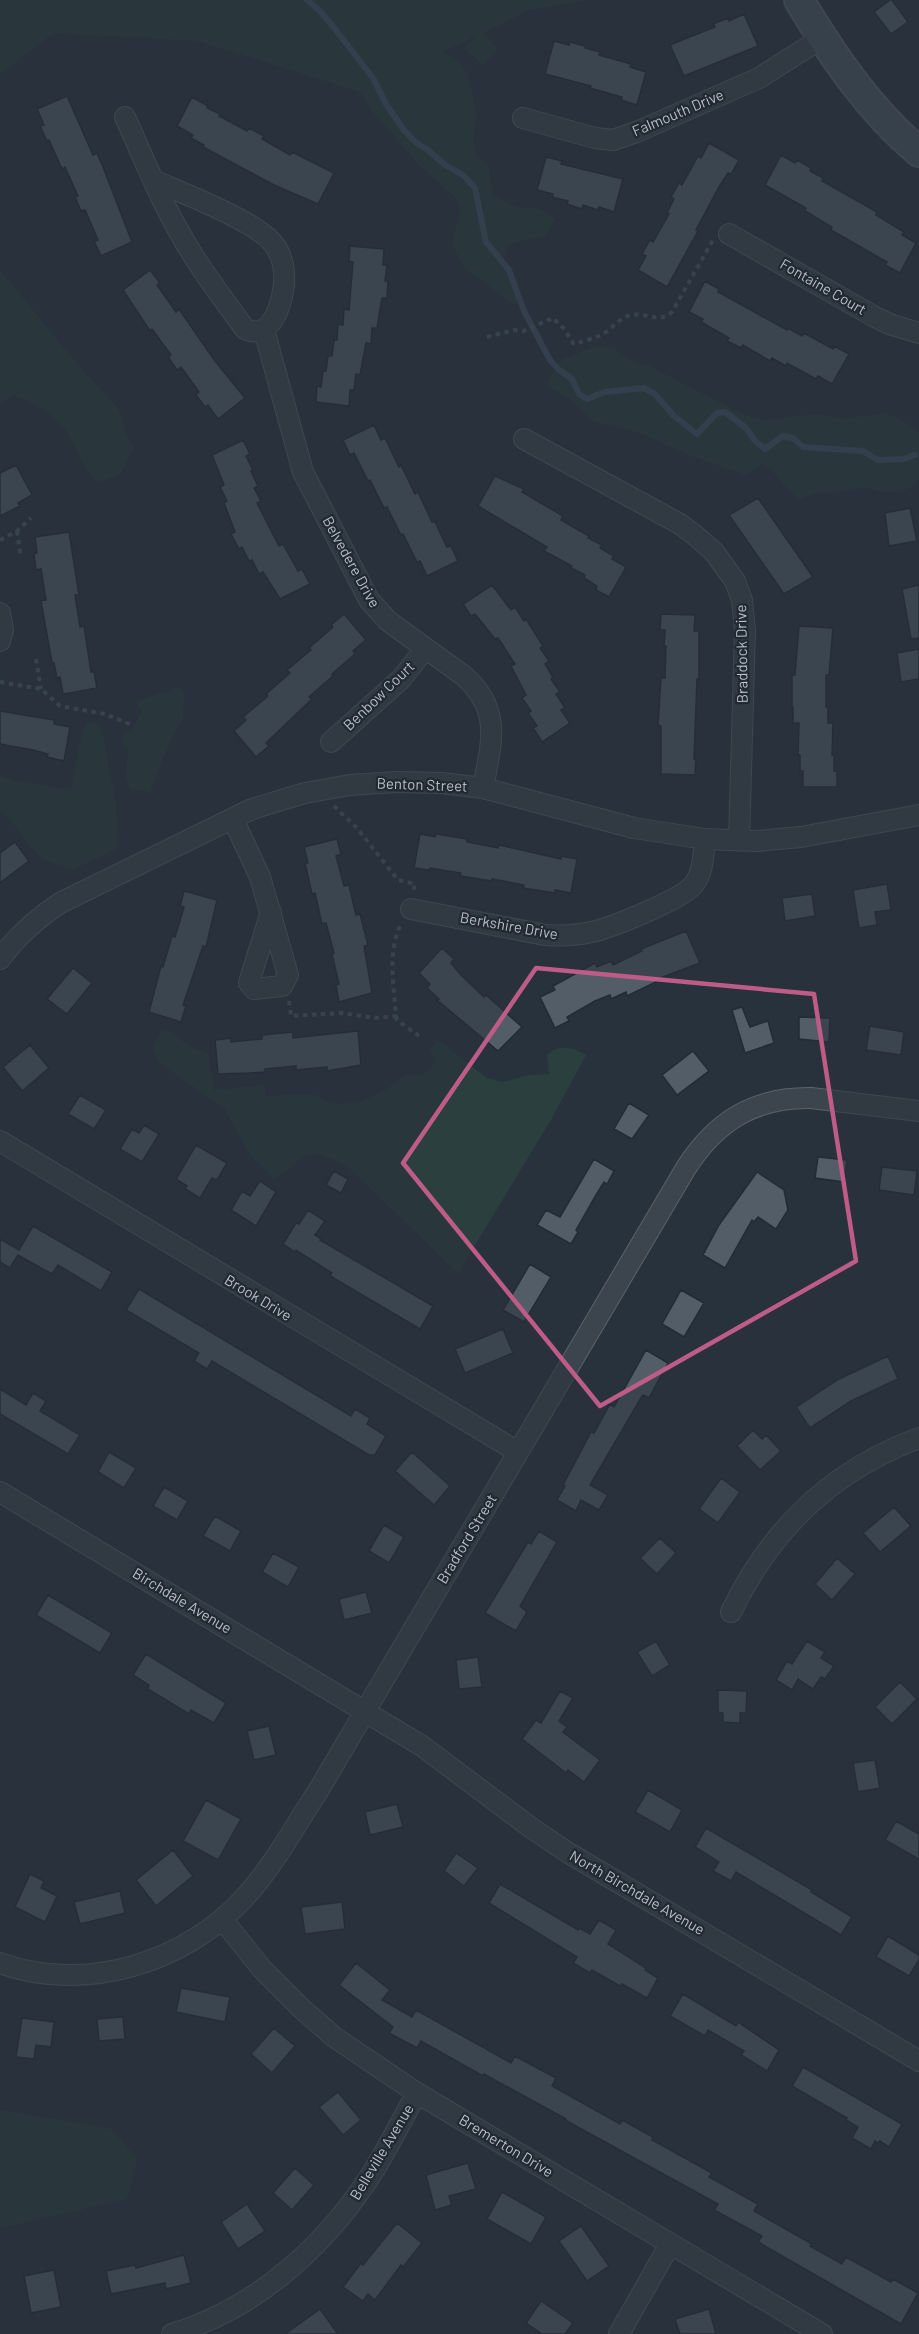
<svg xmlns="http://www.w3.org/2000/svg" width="919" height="2334" viewBox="0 0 919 2334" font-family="Barlow,sans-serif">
<rect width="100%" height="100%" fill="#28323d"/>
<path fill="#2b3f3f" d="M0,0H588L529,10L483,33L498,49L483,65L465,49L476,36L443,52L456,60L466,71L472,89L476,117L473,140L477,157L488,165L493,196L517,207L539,209L555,219L545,237L526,239L506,246L503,261C512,274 518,288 517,304L511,303L463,266L452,244L461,209L457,199L418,164L373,112L360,92L199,41L54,33L0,74Z
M0,270L83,371L118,408L125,433L134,448L120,474L98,483C82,466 80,455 69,435C59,417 33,402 14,395L0,404Z
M594,347H614C624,358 631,364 647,365L742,414L765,420L816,414L843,419L885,413L900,419L915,429L919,434V478L913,486L900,492H880L867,487L834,493H818L799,499C785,490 778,474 763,463L747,475L691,456L641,433L593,421L567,397L546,385L561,360Z
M176,687L180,688L184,694L183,718L169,743L150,792L130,789L126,777L128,750L122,743L125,732L132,731L142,710L137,706V702L158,693H167Z
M91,722L101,725L116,804L118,848L74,869C66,867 55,865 47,861C29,850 18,826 2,812L0,814V776L20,782L71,789L83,730L86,724Z
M164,1030C177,1033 175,1036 185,1043C192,1049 200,1051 208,1053L214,1090L264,1085L266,1096C281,1096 299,1093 314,1095C320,1096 324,1102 330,1103C361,1107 384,1093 407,1074C422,1076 427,1074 435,1061L429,1050L438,1040L487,1078L502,1082L529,1075L549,1074L547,1055C558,1044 573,1047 586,1055L551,1120L458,1273L348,1167C335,1160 314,1146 300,1159C290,1167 285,1173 274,1179L249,1154L225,1109L158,1062L153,1048L158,1036Z
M0,2110L111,2129L137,2159L127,2199L0,2228Z"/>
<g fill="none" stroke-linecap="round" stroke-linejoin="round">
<path stroke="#405163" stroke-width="6" d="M307,0L320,11L335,29L373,78L386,104L403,129L415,142L428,150L445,165L463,175L475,188L486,242L509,270L524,311L550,360L558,369L572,379L579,394L587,399L605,392L644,388L655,394L674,416L697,434L717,413L725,412L746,428L755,441L765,449L783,436L793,438L803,447L863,451L878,460L903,459L915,455"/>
</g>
<path fill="#525d67" stroke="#232b34" stroke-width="1.5" d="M890,0H892L908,22L891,34L874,12Z
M744,14L758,46L684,76L670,45L715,27L713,24L728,18L729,21Z
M554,41L569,45L570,42L585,46V48L600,52L599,55L631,64L630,67L646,72L637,105L621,100L622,97L590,88L591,86L545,74Z
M67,96L93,155L97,153L103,167L132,242L101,256L94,241L98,240L85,210L81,211L75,197L78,196L65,167L62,169L49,140L47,141L40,126L44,125L37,109Z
M192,97L208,106L207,108L220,114L219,116L247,131L249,128L264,136L262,139L290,155L292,152L334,173L318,204L274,185L203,147L204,145L191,138L193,135L177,126Z
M709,143L739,160L731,174L728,173L719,187L696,230L698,231L667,287L638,270L646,256L642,254L650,240L653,242L669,214L667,213L674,199L671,197L679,183L682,185L698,156L701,158Z
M781,155L795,163L797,160L811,168L810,171L823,178L822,181L877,212L876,215L904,232L902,235L916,243L900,273L885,265L887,262L831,230L832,227L805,211L806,208L765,185Z
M546,157L562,161L561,164L623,179L614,212L599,207L598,210L583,205L582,209L567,204L568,201L552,197L553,194L537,190Z
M350,246L384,249L383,265H387L385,281H388L387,298H382L377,328H372L371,344L366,343L360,375L356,374L354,390H350L349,406L316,402L317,386L321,387L323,371H326L328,356H332L334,340H337L338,324L343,325L344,309L349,310L353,262L349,261Z
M150,270L160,283L157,285L176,312L179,309L215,361L245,398L218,419L208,405L205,407L196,395L199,392L181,367L177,370L168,357L171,355L152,329L150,331L123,290Z
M705,281L719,289L718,292L787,330L788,328L802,336L804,333L833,349L834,346L849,354L832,384L818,376L816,379L787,363L786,366L772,358L770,361L743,345L741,348L727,341L729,338L701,322L703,319L689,312Z
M374,425L381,440L385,438L399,467L401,465L415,494L418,492L432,522H435L447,547L451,546L458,561L427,576L420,561L417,562L403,534L401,535L387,507L384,508L370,480L368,481L354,453L350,455L343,440Z
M243,440L250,454L246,456L253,470L251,471L258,486L254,488L261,501L257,503L279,546L283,544L298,571L302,569L310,584L280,599L263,572L259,574L252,560L249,561L242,547L239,549L231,534L235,532L224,503L227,501L220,487L224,485L212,455Z
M16,465L32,495L18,503L20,506L0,516V473Z
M495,476L524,489L522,492L563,516L561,520L589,536L588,538L602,545L600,548L614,556L612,559L626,567L609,597L596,590L597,586L584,578L585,575L571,568L572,566L544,551L547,547L478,506Z
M758,498L813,577L784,594L729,515Z
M910,508L917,541L889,546L885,513Z
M69,532L79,595H75L80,627L84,626L91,672H94L97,688L63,694L60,677L57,678L54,663H52L41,601L46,600L41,569L36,570L34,554L37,553L35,537Z
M492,585L511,610L515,607L524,621L526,619L543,646L540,648L549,661L545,664L553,677L551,679L560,692L556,694L565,708L561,710L570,723L542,742L533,728L537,726L528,713L531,711L522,698L526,695L511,666L515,664L498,638L495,639L475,614L471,616L463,604Z
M919,585V638L911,639L902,589Z
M344,614L366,640L353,651L355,654L332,674L333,676L309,697L312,699L266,743L269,746L256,757L234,731L246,720L243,717L268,696L266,694L290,673L287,670L311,650L309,648L333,627L331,625Z
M661,614L695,615L694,631H699V679H697L694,759H696L695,775L661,774V726L658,725L661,678H665L666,646H664L665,630H660Z
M799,626L833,628L829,675H826V707H828V723H833L832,755H834V771H837V787H803V771H800V755H798L799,723H793V707H792V675H795Z
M919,649V679L901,682L897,653Z
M0,711L54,720V724L70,727L64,761L47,757L48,754L33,750L0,744Z
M420,834L435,837L436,834L467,839V842L498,848L499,845L561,859V856L577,859L571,893L555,890V893L523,888L524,885L492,879V881L460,876L461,873L430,868L429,870L414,868Z
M337,839L341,854L336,856L344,886L349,885L356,915L360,914L368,945L364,946L372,993L339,1002L336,985L339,984L332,954L334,953L326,923L322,924L315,893L312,894L305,863H308L304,847Z
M15,842L29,861L0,883V853Z
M887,884L891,910L875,912L877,925L859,928L853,890Z
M184,891L217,900L206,947L203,946L183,1005L186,1006L181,1022L149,1012L161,966L163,967L172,936L175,937L184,907L180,906Z
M812,894L815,916L785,921L782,898Z
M686,931L700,963L655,980L656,982L627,996L626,992L611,999L610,995L595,1001L567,1017L569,1021L555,1028L540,997L555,990L553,986L595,963L597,967L611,961L613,965L642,951L641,949Z
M442,948L454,959L451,963L461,975L484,997L486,995L522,1027L498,1051L437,1000L439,999L427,988L430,984L419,973Z
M73,968L92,983L67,1014L47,999Z
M742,1007L750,1027L768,1021L774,1043L745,1053L732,1010Z
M799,1017L830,1018L829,1042L799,1039Z
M870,1026L904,1032L901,1055L866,1050Z
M358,1031L361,1065L327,1071V1067L296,1070V1066L265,1069V1072L249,1073L218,1074L215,1040L231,1038V1042L262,1039V1035L293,1032V1038Z
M30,1045L49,1068L22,1091L3,1067Z
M693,1051L709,1071L677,1095L662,1075Z
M80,1095L106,1110L94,1129L68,1114Z
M629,1103L649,1115L632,1139L614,1129Z
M144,1125L159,1134L142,1162L120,1149L132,1129L139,1133Z
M196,1145L227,1163L217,1180L212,1178L200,1198L185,1189L187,1186L176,1179Z
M818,1157L847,1160L844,1182L815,1178Z
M594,1159L614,1171L607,1184L604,1182L596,1195L576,1230L578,1232L571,1244L537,1225L546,1210L560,1217Z
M882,1167L917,1171L914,1195L879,1190Z
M334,1171L348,1179L341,1193L326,1185Z
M757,1172L784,1190L788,1210L776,1229L758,1217L754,1222L752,1220L725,1268L703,1255L719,1225Z
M260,1181L276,1192L256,1226L231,1210L242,1191L250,1196Z
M308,1210L325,1221L315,1235L321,1239L320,1240L433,1306L420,1329L330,1276L332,1273L296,1250L295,1252L283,1244L296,1223L299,1224Z
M33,1226L112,1272L101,1291L58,1265L52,1274L18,1255L10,1268L0,1262V1239L19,1250Z
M530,1264L551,1277L524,1322L503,1310Z
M139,1289L351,1416L355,1409L370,1418L367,1424L386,1436L375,1455H369L212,1361L207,1369L194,1361L199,1353L126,1310Z
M681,1290L704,1303L684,1337L662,1324Z
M503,1329L513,1353L465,1373L455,1349Z
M646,1350L668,1363L649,1398L643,1395L638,1403L590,1485L608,1495L599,1510L581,1500L576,1511L557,1500L565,1486L563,1485L591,1432L594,1433L610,1404L614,1407Z
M888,1356L898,1379L851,1401L810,1428L796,1407L837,1380Z
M0,1389L26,1405L33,1393L46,1401L40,1411L80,1435L68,1454L0,1414Z
M753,1430L762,1439L766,1435L781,1451L760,1470L737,1446Z
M109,1452L136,1468L124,1488L98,1472Z
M412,1452L450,1486L434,1505L395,1471Z
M721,1478L740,1492L718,1523L699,1509Z
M164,1487L188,1501L177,1520L153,1506Z
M894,1507L911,1526L880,1552L863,1533Z
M215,1516L241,1531L230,1551L203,1536Z
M384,1525L404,1537L389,1563L369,1551Z
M539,1531L557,1542L520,1606L527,1612L516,1631L485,1613L528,1542L531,1544Z
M660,1538L676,1553L657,1574L640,1558Z
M273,1553L299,1567L288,1587L262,1572Z
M837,1558L855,1574L832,1600L815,1584Z
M366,1592L372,1613L344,1620L339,1599Z
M48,1595L112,1633L100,1653L36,1615Z
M656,1641L670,1665L652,1676L637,1652Z
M807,1641L825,1652L821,1658L834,1666L825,1679L821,1677L813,1689L798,1679L792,1690L776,1680L787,1661L792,1664Z
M146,1654L226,1703L214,1723L191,1710L189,1714L148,1689L149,1685L133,1675Z
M478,1657L482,1687L459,1689L456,1660Z
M900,1682L917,1699L892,1724L875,1707Z
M718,1690L747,1691L746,1713H740V1723L723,1722V1713L718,1712Z
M560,1691L573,1698L559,1721L567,1727L563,1732L600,1760L584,1782L568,1770L566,1773L522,1739L536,1720L541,1723Z
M269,1726L276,1755L254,1760L247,1731Z
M875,1760L880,1788L858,1792L853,1763Z
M648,1790L682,1810L670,1832L635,1812Z
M206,1800L241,1819L218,1860L183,1841Z
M397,1804L403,1827L370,1835L365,1812Z
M896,1821L919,1834V1859L885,1840Z
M706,1828L812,1890L811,1892L852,1917L841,1935L736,1872L731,1881L713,1871L719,1862L695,1847Z
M173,1850L193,1876L156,1906L136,1880Z
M456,1853L478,1868L464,1886L444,1871Z
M30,1874L44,1881L41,1888L57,1896L45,1922L15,1907Z
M500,1884L578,1930L579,1928L590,1934L599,1920L616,1930L608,1944L646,1968L645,1970L658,1978L647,1998L622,1984L620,1986L592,1970L590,1973L573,1963L577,1957L489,1903Z
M120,1891L125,1913L80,1924L74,1902Z
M342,1902L345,1929L305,1934L301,1907Z
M888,1936L919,1955V1960L909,1976L876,1957Z
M356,1963L390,1990L382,2000L412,2017L416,2010L511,2063L515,2056L556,2078L552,2086L620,2124L622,2120L653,2137L652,2140L712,2173L709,2177L758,2204L754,2211L812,2244L810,2246L842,2264L846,2257L891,2282L893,2279L918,2293L901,2324L758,2242L762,2236L714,2210L718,2204L565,2120L566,2119L484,2074L483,2076L421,2041L417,2048L389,2033L393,2027L339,1985Z
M181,1988L230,1997L225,2022L176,2012Z
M683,1994L736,2026L738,2022L779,2050L767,2071L741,2055L744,2051L708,2030L705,2036L670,2016Z
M123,2017L125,2039L99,2041L97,2019Z
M22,2018L54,2022L51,2047L36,2045L34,2059L16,2057Z
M274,2028L295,2046L272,2073L251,2054Z
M803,2067L902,2124L889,2147L880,2141L878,2143L875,2141L871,2149L852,2138L858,2127L846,2120L847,2118L792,2086Z
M338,2092L361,2120L343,2135L319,2107Z
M468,2163L476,2189L449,2196L452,2205L435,2210L426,2175Z
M295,2168L314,2185L292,2210L273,2193Z
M502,2192L546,2217L531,2244L487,2219Z
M247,2204L265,2231L238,2249L221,2222Z
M397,2223L422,2243L403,2267L401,2265L375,2300L368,2294L363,2301L343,2287L361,2263L363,2265Z
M581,2226L609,2266L587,2281L559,2241Z
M184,2255L191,2283L166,2289L165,2283L111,2294L106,2271L135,2265L136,2268Z
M54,2270L61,2307L31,2313L24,2276Z
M541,2301L573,2323L565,2334H542L526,2323Z
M320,2309L338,2334H285Z
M709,2309L716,2334H680L675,2319Z"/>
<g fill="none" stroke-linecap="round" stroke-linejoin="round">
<defs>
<path id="street" d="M125,117C144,159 161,202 185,242C202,272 225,301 245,329C275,343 286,292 284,272C283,261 279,250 272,242C253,220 182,193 153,180
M523,118L595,138L613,140L639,131L759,78L822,38
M729,234L875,317L892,325L919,333
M264,330L303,472L369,600L388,621L464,676C503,711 491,743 483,788
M524,439L680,524L696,536L714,552L735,581L742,600L745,630L739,841
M0,613L3,630L0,641
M331,742L401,679L425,649
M233,819L260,877L288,975L282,986L254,989L249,983L251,976L271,912
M411,909L545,935C560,936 575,936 591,932C611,928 683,899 694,884C704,871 703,854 705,839
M0,959C17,936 36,919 60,903L252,809L305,793L350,785L396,782L442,783L483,788L634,828L705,839L757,841L801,837L919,815
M0,1141L518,1452
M0,1492L422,1746L530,1827L567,1852L919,2061
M731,1612C771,1529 832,1470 919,1438
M222,1919L262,1969L301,2008L334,2037L417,2093L822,2334
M0,1963C85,1994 186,1963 246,1896C274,1865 295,1826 318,1791L686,1168C716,1121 755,1097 811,1098L919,1111
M172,2334C253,2310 321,2250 367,2181C386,2153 400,2122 417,2093
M619,2334L670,2244"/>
<path id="secondary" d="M799,0C832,55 869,110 919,152"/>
</defs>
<use href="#street" stroke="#5a626b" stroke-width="22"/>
<use href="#secondary" stroke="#5a626b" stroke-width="32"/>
<path stroke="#4a5c5d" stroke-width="4" stroke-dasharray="4.5 4.5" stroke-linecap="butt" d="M487,337L514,330L523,331L553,318L564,329L573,343L576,344C583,341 592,339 599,336C611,331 618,318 631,315C646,312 659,324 672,312L713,240
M17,531L21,558
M0,540L17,531L31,518
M36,659L41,689
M0,682L41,689L60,706L105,714L134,726
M334,806L357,828L398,880L415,884L413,892
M289,1001L291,1016L342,1013L375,1018L396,1016C394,986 387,952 401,924
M396,1016L397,1020L419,1036"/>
<use href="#street" stroke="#3c444d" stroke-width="20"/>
<use href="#secondary" stroke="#4a545f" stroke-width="28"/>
</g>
<path d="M0 0H919V2334H0ZM536,968L814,994L856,1261L600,1406L403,1163Z" fill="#28323d" fill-opacity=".55" fill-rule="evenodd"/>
<path fill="none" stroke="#be5b87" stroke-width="4.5" stroke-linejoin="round" d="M536,968L814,994L856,1261L600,1406L403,1163Z"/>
<g text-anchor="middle" stroke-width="4.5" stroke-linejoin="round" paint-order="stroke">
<g font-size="15" fill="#b8bfc8" stroke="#212932">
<text transform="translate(678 113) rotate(-23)" y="5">Falmouth Drive</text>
<text transform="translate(823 287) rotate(30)" y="5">Fontaine Court</text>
<text transform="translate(351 562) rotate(61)" y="5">Belvedere Drive</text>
<text transform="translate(742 654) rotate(-91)" y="5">Braddock Drive</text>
<text transform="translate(379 696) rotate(-44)" y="5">Benbow Court</text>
<text transform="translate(422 785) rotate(2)" y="5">Benton Street</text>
<text transform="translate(509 926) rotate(10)" y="5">Berkshire Drive</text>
<text transform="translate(258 1298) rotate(31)" y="5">Brook Drive</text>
<text transform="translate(467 1539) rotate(-59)" y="5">Bradford Street</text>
<text transform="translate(182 1601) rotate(31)" y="5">Birchdale Avenue</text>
<text transform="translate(637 1893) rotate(30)" y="5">North Birchdale Avenue</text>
<text transform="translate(506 2146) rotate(31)" y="5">Bremerton Drive</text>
<text transform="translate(382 2152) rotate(-59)" y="5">Belleville Avenue</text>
</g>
</g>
</svg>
